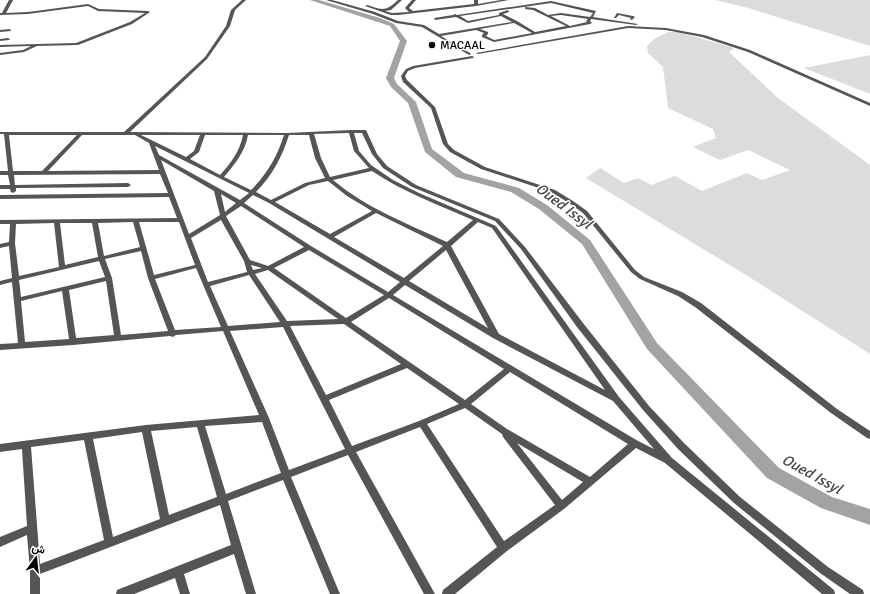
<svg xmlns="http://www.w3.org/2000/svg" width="870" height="594" viewBox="0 0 870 594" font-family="Signika,Vazirmatn,sans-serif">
<rect width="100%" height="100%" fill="#fff"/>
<path fill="#dcdcdc" d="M715,0H870V46L748,8Z
M668,32H679L734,48L729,52L778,98L870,165V354L746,275L586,178L600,168L624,183L638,178L651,185L675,176L702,191L747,173L762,180L790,170L748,150L720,160L693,147L716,138L713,129L668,108L663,67L648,53L647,46L654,39Z
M870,55V94L804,68Z"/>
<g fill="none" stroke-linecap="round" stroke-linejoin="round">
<path fill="#a3a3a3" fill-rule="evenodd" d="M310,0H319L380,18L394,24L407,41L394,78L397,84L416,102L432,149L464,173L519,188L547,205L590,240L657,343L779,468L832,497L870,509V525L821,508L767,478L647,349L582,244L539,209L511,192L456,177L425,152L408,103L391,87L386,78L400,41L390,26Z"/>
<path fill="#555" fill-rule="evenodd" d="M9,0H13L6,13L28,12L88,4L99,9L148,11L150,12L132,24L78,45L37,46L24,52L0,55V53L23,50L31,46L0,47V45L76,43L130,22L145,13L98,11L88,6L28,14L0,15V13H2Z
M242,0H246L235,10L230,26L207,59L130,132L287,133L351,130H366L377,154L387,166L416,185L499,219L525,247L583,323L649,406L684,443L740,497L828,567L863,590L864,594H850L820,573L734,503L678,449L643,410L577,327L521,249L495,221L412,187L383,168L372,154L362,133H354L359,151L371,165L393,180L419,193L496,226L619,397L672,458L834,590L835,594H822L665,463L636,448L564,509L507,551L455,594H442L443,590L497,547L420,427L356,452L435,594H424L348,455L291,477L340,594H330L283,480L228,501L256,594H246L234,554L184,574L190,594H180L175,578L134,594H116L117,590L231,545L220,505L40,574V594H30V571L27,535L0,547V537L27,526L22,449L0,452V444L146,425L259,415L223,331L176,335L173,337L170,336L73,345L0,350V344L18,343L12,282L0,285V281L12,278L9,246L0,248V244L9,242L10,224H0V220L177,218L169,197L0,199V195L168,193L160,174L14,175L15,185L128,183L131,185L128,187L16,188V191L13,193L11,192L10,189H0V185H10L8,175H0V171H8L4,134H0V132H124L205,57L226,26L231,10ZM349,133L354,151L369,168L330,177L321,158L314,134ZM9,135H77L42,171H13ZM82,135H135L149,143L159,170L48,171ZM141,135H200L194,151L186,157ZM205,135H243C240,151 231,163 220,175L190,159L199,152ZM248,135H284C277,157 267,174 251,190L224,177C235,164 245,152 248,135ZM289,135H309L315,158L325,178L305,183L271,200L256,192C272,176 282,157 289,135ZM155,146L249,193L240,200L159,155ZM161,160L214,191L220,215L189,234ZM372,171C403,192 439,205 473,220L447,242C408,224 366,208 333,180ZM328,181L347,196L372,211L330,234L275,202L309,185ZM221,194L236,203L225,212ZM253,195L269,203L400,282L388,292L311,246L244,203ZM241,206L304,247L268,266L250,260L226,216ZM376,213L443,246L404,278L334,237ZM221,220L244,261L247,272L208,282L191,238ZM133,222L140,247L104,256L98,223ZM139,222H179L195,265L154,275ZM478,222L492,228L605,390L499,334L451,246ZM54,223L59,267L19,276L15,243L16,224ZM60,223H92L98,257L65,265ZM309,250L384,295L346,318L274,268ZM446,250L488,328L409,281ZM141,251L148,278L168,331L121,335L112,278L105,259ZM99,261L105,277L21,297L19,280ZM251,265L262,268L253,270ZM196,268L221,327L175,330L155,279ZM268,270L338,319L287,321L255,274ZM249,275L280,322L228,326L210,286ZM106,281L114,335L76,338L69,290ZM405,285L493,338L613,401L654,449L638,441L393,295ZM62,291L69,339L25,342L21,301ZM389,298L504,369L465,400L351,322ZM344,324L401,364L326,395L290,326ZM283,327L345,449L289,470L269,418L230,331ZM407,368L459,404L419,421L352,446L329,400ZM510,372L628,444L590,477L507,429L471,404ZM465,408L502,434L503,437L555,505L504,541L427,424ZM262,422L281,473L226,494L205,426ZM197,427L217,497L169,515L151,431ZM142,432L160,519L113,537L93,439ZM84,440L104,540L40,564L31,447ZM517,443L583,482L562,500Z
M326,0H332L375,12L398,21L424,25L439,34L512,22L501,16L468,23L456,17L435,20L434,18L453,15L455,14L457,15L551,1L596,11L593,17L638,24L636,25L591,19L590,21L592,23L590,24L494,42L482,37V35L484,33L476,30L441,36L470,53L471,54L469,55L422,27L396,23L373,14ZM551,3L593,13L590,17L561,13L548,15L535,8L525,7V9L533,10L566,26L535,32L517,21L503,14L509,12L508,10L499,13V15L468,21L460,16ZM561,15L588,19L586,21L587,22L570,26L551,16ZM514,23L532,33L494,40L486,36L488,34V32L480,29Z
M398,0H402L391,10L385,11L392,13L409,12L405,8L412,0H416L409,8L413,11L474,4V0H478V4L501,0H509L476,6L398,15H391L365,6L367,5C383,10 385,12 398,0Z
M617,13L633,16L635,17L632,20L630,19L631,18L619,15L616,18H614Z
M628,26L666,28L704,35L750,50L870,103V106L748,52L702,37L666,30L628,28L478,54L476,53Z
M10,29L11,31L0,32V30Z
M8,38L10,39L9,40L0,41V39Z
M472,56L474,57L473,58L415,68L408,71L405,76L407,80L435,107L448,144L454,150L485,167L555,190L573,201L587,211L635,270L644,277L682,292L701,303L837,409L870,431V439L867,438L831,413L695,307L678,296L640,279L631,272L583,213L569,203L551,192L481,169L450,152L443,144L431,108L403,82L401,76L406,69L413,66Z"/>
</g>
<circle fill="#000" stroke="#fff" stroke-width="1.5" cx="432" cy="45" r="4"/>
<g text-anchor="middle" stroke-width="3" stroke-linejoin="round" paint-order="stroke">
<g font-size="12" fill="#000" stroke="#fff" text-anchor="start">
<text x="440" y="49">MACAAL</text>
</g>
<g font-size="15" font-style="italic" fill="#444" stroke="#fff">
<text transform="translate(564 206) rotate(37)" y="5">Oued Issyl</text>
<text transform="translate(812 474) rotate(29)" y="5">Oued Issyl</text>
</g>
</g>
<g transform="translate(36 558) rotate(15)" stroke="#ffffff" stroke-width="3" paint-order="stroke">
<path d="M0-3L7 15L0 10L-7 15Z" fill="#000000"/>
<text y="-6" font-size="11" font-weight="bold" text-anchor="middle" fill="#000000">ش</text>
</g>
</svg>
